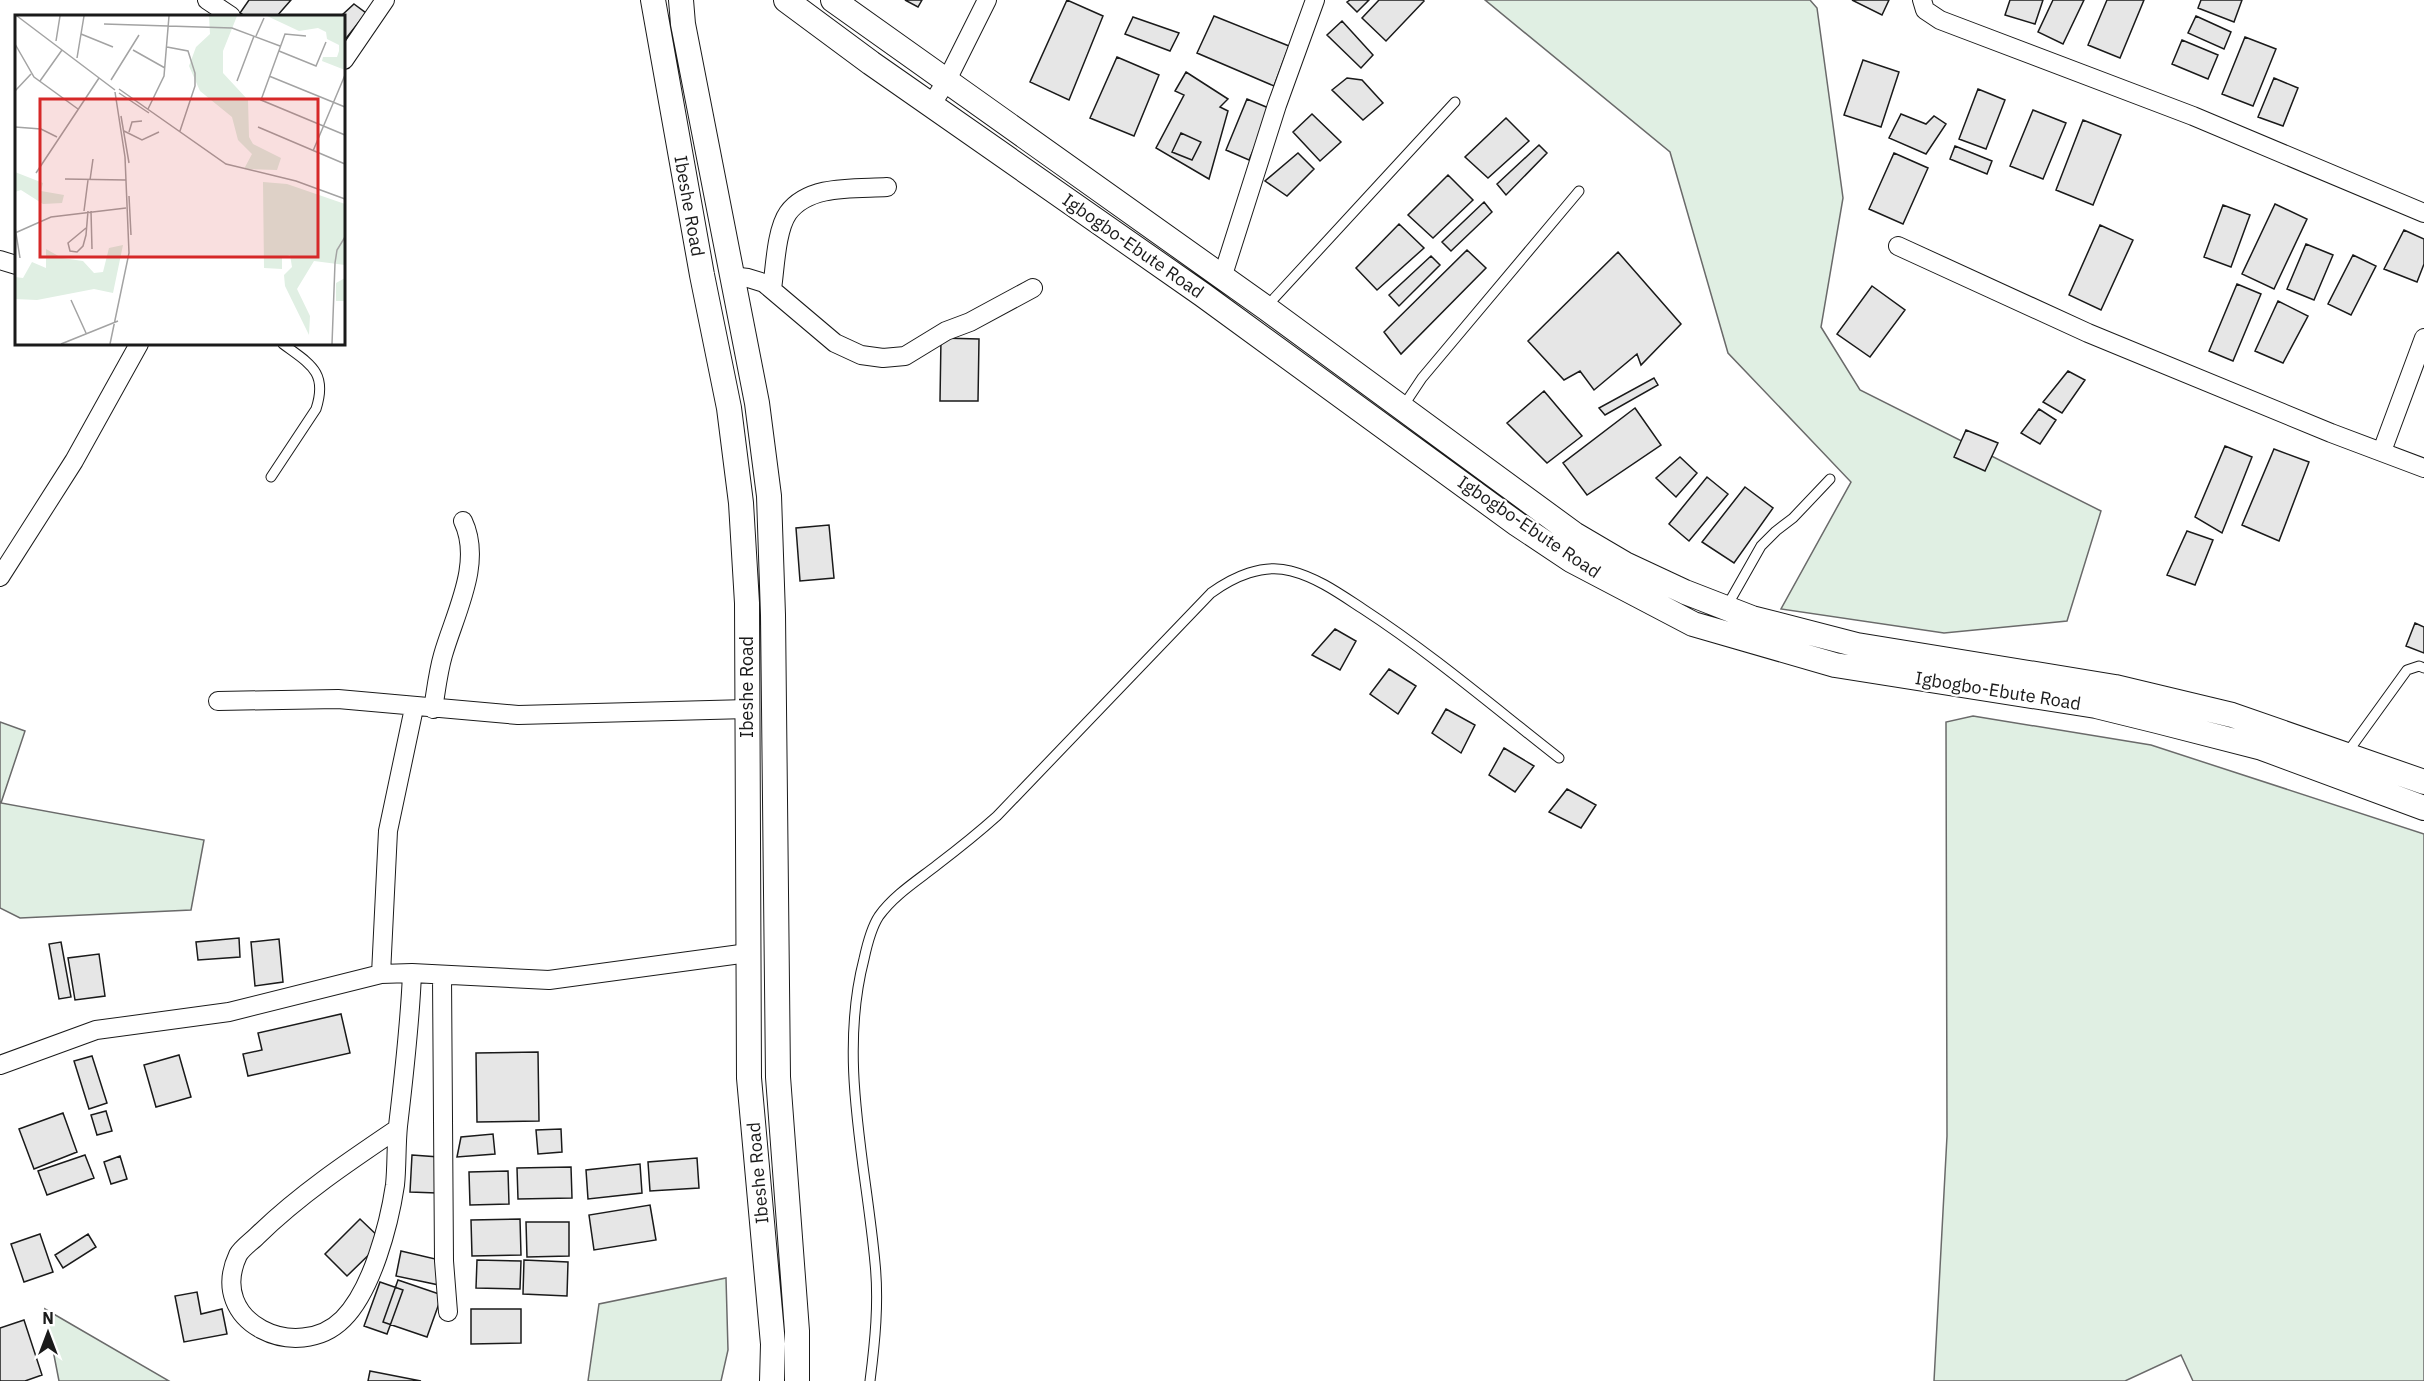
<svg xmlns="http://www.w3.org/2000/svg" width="2424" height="1381" viewBox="0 0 2424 1381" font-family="'IBM Plex Sans',sans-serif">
<rect width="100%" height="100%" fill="#fff"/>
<path fill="#e0efe3" stroke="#6a6a6a" stroke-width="1.5" d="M1485,0H1810L1817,8L1843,198L1821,327L1860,390L2101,511L2067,621L1944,633L1781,609L1851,482L1728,353L1670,152Z
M1973,716L2151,745L2424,834V1381H2193L2181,1355L2125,1381H1934L1947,1136L1946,722Z
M0,722L25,731L1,803L204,840L191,910L20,918L0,908Z
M726,1278L728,1350L721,1381H588L599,1304Z
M45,1309L169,1381H59Z"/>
<path fill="#e6e6e6" stroke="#1a1a1a" stroke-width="1.5" d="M249,0H291L277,16H245L240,13Z
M905,0H922L918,7Z
M1067,0L1103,16L1069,100L1030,82Z
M1350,0H1369L1357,12L1347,2Z
M1379,0H1423L1424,1L1386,41L1362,18Z
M1852,0H1889L1882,15Z
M2010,0H2043L2035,24L2005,15Z
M2053,0H2084L2063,44L2038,32Z
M2107,0H2144L2120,58L2088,45Z
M2201,0H2242L2234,22L2198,8Z
M354,4L366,13L344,41V16H341Z
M1214,16L1289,46L1274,86L1197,53Z
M2196,16L2231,32L2224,49L2188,33Z
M1133,17L1179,33L1170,51L1125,34Z
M1342,21L1373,55L1361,68L1327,35Z
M2245,37L2276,49L2253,106L2222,94Z
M2182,40L2218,55L2208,79L2172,64Z
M1117,57L1159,75L1134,136L1090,118Z
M1863,60L1899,72L1881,127L1844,115Z
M1186,72L1228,99L1220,107L1228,111L1209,179L1156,148L1184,95L1175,91Z
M1347,78L1362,80L1383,103L1363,120L1332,90Z
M2274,78L2298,88L2283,126L2258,117Z
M1978,89L2005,100L1986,149L1959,139Z
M1247,99L1271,109L1249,160L1226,150Z
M2033,110L2066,123L2043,179L2010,166Z
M1312,114L1341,142L1320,161L1293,132Z
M1901,114L1926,124L1934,116L1946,124L1926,154L1889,138Z
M1506,118L1529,141L1488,178L1465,157Z
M2083,120L2121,135L2093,205L2056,190Z
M1181,133L1201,142L1192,160L1172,152Z
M1539,145L1547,153L1506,195L1497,184Z
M1955,146L1992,161L1987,174L1950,159Z
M1298,153L1314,169L1287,196L1265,181Z
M1894,153L1928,168L1903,224L1869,209Z
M1448,175L1473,200L1433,238L1408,215Z
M1484,202L1492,212L1451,251L1442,242Z
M2275,204L2307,219L2274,289L2242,274Z
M2223,205L2250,215L2231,267L2204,257Z
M1399,224L1424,248L1377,290L1356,268Z
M2100,225L2133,240L2101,310L2069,295Z
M2404,230L2424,239V264L2417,282L2384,269Z
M2306,244L2333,255L2314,300L2287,289Z
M1467,250L1486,268L1401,354L1384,332Z
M1618,252L1681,324L1641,365L1637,354L1594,390L1580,371L1564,380L1528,341Z
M2353,255L2376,266L2351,315L2328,304Z
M1431,256L1440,265L1399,306L1389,295Z
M2237,284L2261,294L2233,361L2209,351Z
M1872,286L1905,310L1870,357L1837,334Z
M2278,301L2308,316L2283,363L2255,351Z
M941,338L979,339L978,401H940Z
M2068,371L2085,380L2062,413L2043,402Z
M1654,378L1658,385L1605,415L1599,408Z
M1544,391L1582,436L1547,463L1507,423Z
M1635,408L1661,445L1587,495L1563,463Z
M2039,409L2056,420L2040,444L2021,433Z
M1966,430L1998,443L1985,471L1954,457Z
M2225,446L2252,457L2222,533L2195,517Z
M2274,449L2309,462L2279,541L2242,525Z
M1680,457L1697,473L1676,497L1656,478Z
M1707,477L1728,494L1689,541L1669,524Z
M1745,487L1773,508L1734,563L1702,542Z
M829,525L834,578L800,581L796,528Z
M2187,531L2213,540L2195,585L2167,575Z
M2415,623L2424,627V653L2406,646Z
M1335,629L1356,641L1340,670L1312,655Z
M1389,669L1416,686L1398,714L1370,694Z
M1446,709L1475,725L1461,753L1432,733Z
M1504,748L1534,766L1515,792L1489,775Z
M1567,789L1596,805L1581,828L1549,812Z
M239,938L240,957L198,960L196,942Z
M279,939L283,982L255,986L251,942Z
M61,942L71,997L59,999L49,944Z
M99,954L105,996L75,1000L68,958Z
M341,1014L350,1053L248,1076L243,1054L262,1050L258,1033Z
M538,1052L539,1121L477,1122L476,1053Z
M179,1055L191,1097L156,1107L144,1065Z
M92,1056L107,1103L89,1109L74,1061Z
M106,1111L112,1131L97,1135L91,1115Z
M63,1113L77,1152L34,1169L19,1129Z
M561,1129L562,1152L538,1154L536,1130Z
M493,1134L495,1154L457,1157L461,1137Z
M85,1155L94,1178L47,1195L38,1171Z
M412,1155L439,1157L437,1193L410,1192Z
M120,1156L127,1179L111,1184L104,1162Z
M697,1158L699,1188L650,1191L648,1162Z
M640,1164L642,1193L588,1199L586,1170Z
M571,1167L572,1198L518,1199L517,1168Z
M508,1171L509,1204L470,1205L469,1172Z
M650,1205L656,1240L594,1250L589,1215Z
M360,1219L383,1241L347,1276L325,1254Z
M520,1219L521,1255L472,1256L471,1220Z
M526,1222H569V1256L527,1257Z
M40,1234L53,1272L24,1282L11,1244Z
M88,1234L96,1247L63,1268L55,1255Z
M401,1251L444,1261L439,1285L396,1276Z
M477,1260L521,1261L520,1289L476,1288Z
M524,1260L568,1262L567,1296L523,1294Z
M398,1280L442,1295L427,1337L383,1322Z
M380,1282L403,1290L387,1334L364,1326Z
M197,1292L201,1314L222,1309L227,1334L184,1342L175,1296Z
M471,1309H521V1343L471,1344Z
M24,1320L42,1375L25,1381H0V1328Z
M370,1371L421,1381H368Z"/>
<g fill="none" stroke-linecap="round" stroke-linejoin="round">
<defs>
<path id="lane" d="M1267,306L1455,102
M1402,408L1422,378L1579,191
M271,477L316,409C328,372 310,364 283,344
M1727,606L1761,546L1776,531L1793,518L1830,479
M2347,753L2407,670L2419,666L2424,668
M870,1381C875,1342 879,1302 875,1263C866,1163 838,1059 864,959C867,945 871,928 879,916C894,895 918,880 937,865C958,849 978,833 997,816L1211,593C1233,577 1263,563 1291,571C1318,578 1340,594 1363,609C1432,654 1495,708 1559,758"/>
<path id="street" d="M207,0L231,16
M1922,0L1925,10L1940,20L2193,116L2424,213
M344,60L385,0
M931,105L946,82L987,0
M1898,246L2088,333L2331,433L2424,468
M0,260L16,265
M731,276L748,278L764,283L835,343L861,355L883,358L905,356L946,331L970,322L1033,288
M1222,278L1277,105L1315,0
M772,289C775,269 776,230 788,213C809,184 856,189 887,187
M2382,451L2424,338
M0,577L74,461L139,344
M218,701L338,699L518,715L748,709
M433,709C436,691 438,672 443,655C455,613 483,563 463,521
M381,974L388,831L414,708
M442,976L444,1261L448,1312
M0,1065L96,1030L229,1012L381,974L412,973L549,980L748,953
M397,1129C348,1162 299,1195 257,1236C251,1242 242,1248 238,1255C206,1323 298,1364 343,1319C372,1290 389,1225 395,1185C397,1166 396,1146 398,1126C404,1075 410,1025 412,973"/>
<path id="secondary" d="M653,0L702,275L729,408L741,503L747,603L749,1078L773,1344L772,1381
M681,0L683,24L757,403L769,496L773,615L778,1077L797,1331V1381
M786,0L871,63L1203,295L1517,524L1571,560L1693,624L1835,665L2096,706L2157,721L2262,748L2424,808
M833,0L1266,308L1574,534L1625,564L1685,592L1752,618L1857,645L2115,687L2232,715L2424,782"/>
</defs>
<use href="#lane" stroke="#1a1a1a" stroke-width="11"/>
<use href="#street" stroke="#1a1a1a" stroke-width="20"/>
<use href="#secondary" stroke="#1a1a1a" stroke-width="26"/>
<use href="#lane" stroke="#fff" stroke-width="9"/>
<use href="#street" stroke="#fff" stroke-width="18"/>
<use href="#secondary" stroke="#fff" stroke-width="24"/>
</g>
<g text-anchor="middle" stroke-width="4.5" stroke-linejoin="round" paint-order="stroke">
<g font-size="18" fill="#1a1a1a" stroke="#fff">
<text transform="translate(689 206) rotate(80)" y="6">Ibeshe Road</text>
<text transform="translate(1133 246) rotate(35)" y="6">Igbogbo-Ebute Road</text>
<text transform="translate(1529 527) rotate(34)" y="6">Igbogbo-Ebute Road</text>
<text transform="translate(747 687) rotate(-90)" y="6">Ibeshe Road</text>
<text transform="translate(1998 691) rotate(9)" y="6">Igbogbo-Ebute Road</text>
<text transform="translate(758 1173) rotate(-95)" y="6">Ibeshe Road</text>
</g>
</g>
<g transform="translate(15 15)">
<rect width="330" height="330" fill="#fff"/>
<path d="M194,1H222L208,36V58L233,85L234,122L238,129L266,143L262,155L229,154L237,139L223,125L217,102L185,76L174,51L181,32L195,19ZM252,1H330V55L307,46L308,42H322L324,36V30L312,24L311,17L303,13L284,16ZM0,157L28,168L26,176L49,180L47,188L28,189L6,175L0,177ZM248,167L272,169L330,189V250L299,246L282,274L295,301L294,320L270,271L269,260L277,252L275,240L267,243V254L249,253ZM108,230L98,278L79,274L22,285L0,284V262L8,263L17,247L31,253V234L47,243L68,246L79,258L88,257L94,233ZM330,263V286H321V268Z" fill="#e0efe3"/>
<path fill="none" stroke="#a3a3a3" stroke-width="1.5" d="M2,1L100,75M89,9L217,13L265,31M66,19L98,32M241,21L249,3M291,21L270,19L246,85L330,120M41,26L45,1M0,29L19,62L63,94M152,32L173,36L180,58V71L165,116M118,35L150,53M264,36L301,51L311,27M62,43L69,1M254,61L330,92M96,65L124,20M25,66L47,35M222,66L239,21M104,74L211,149L281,166L330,184M0,76L16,59M104,78L134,98M133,94L149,61L154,1M106,101L114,148M0,112L26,114L42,122M243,112L330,149M109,116L127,125L144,117M114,117L117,107L127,106M298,136L330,60M21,158L84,63M50,164L111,165M75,165L78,144M114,181L116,220M69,196L73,165M76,196L77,234M0,212L5,243M71,213L53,228L55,236L62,237L68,231L71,220L73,196M0,218L36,202L111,193M56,285L71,318M46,329L103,306M95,329L114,238L110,142L100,77M317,329L320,248L322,235L330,222"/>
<path fill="#d62828" fill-opacity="0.15" stroke="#d62828" stroke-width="3" d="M25,84H303V242H25Z"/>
<rect width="330" height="330" fill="none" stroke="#1a1a1a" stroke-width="3"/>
</g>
<g transform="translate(48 1333)" stroke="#ffffff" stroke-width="4.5" paint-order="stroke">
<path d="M0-4.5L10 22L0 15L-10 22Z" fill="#1a1a1a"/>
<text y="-9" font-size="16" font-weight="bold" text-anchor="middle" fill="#1a1a1a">N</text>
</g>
</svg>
